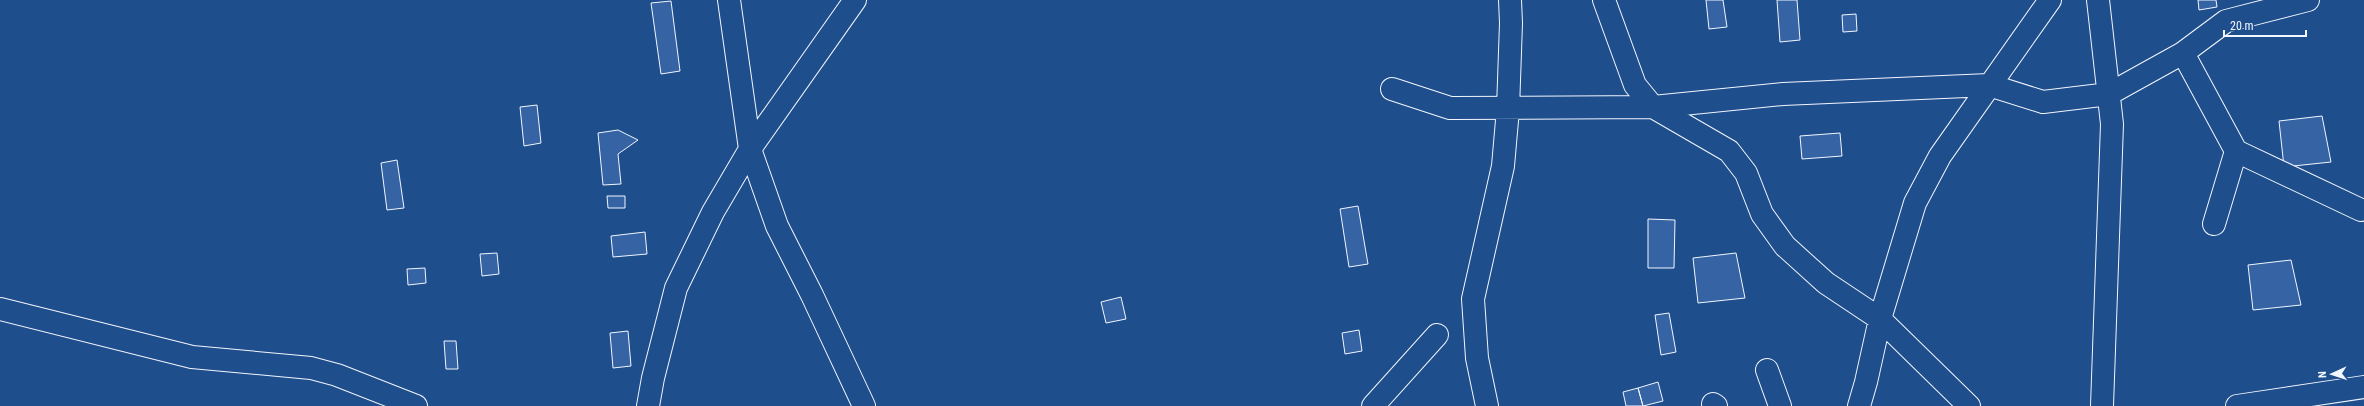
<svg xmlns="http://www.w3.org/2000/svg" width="2364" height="406" viewBox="0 0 2364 406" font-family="'Roboto Condensed',sans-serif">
<rect width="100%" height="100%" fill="#1f4e8c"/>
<path fill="#3563a3" stroke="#f2f6ff" d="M1706,0H1723L1727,27L1709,29Z
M1777,0H1797L1800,40L1780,42Z
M2198,0H2216L2217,7L2199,10Z
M671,1L680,71L661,74L651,3Z
M1856,14L1857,31L1843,32L1842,15Z
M537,105L541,143L524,146L520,107Z
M2322,116L2331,162L2284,167L2279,121Z
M618,130L638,140L618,154L621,184L603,185L598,133Z
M1840,133L1842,156L1802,159L1800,136Z
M397,160L404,208L387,210L381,163Z
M607,196H625V208H608Z
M1358,206L1368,264L1349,267L1340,209Z
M1648,219L1675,220L1674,268H1648Z
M645,232L647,254L613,257L611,236Z
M497,253L499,274L482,276L480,254Z
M1736,253L1745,298L1698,303L1693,258Z
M2291,260L2301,305L2253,310L2248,265Z
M425,268L426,283L408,285L407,269Z
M1121,297L1126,319L1106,323L1101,302Z
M1669,313L1676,352L1661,355L1655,315Z
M1359,330L1362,351L1345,354L1342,333Z
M628,331L631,366L613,368L610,333Z
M444,341H456L458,369H446Z
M1658,382L1663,401L1643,406L1638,388Z
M1638,388L1643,406H1626L1623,392Z"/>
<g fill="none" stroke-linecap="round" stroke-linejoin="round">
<defs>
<path id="minor" d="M729,0L750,149L777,226L812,295L864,406
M1604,0L1635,85L1653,107L1729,151L1746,173L1762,214L1785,246L1826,283L1880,319L1969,406
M2098,0L2112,124L2102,406
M2183,53L2236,151L2361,210
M1392,89L1450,108L1653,107L1783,94L1989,85L2043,102L2109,94L2183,53L2226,21L2308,0
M2214,224L2236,151
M0,309L192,357L311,368L337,375L416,406
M1767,370L1780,406
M1713,404L1716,406
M648,406L653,378L676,288L713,212L750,149L855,0
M1373,406L1437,335
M1487,406L1477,358L1473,299L1503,166L1508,109L1511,23L1510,0
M1859,406L1866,382L1880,319L1915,203L1940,156L2050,0
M2237,406L2364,387"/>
</defs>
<use href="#minor" stroke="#f2f6ff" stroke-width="24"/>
<use href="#minor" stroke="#1f4e8c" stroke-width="22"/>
</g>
<g transform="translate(2332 374) rotate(267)" stroke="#1f4e8c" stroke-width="3" paint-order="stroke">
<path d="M0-3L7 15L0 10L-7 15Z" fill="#f2f6ff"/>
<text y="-6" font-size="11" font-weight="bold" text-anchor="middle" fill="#f2f6ff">N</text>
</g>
<path d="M2224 30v6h82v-6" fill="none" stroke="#f2f6ff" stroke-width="2"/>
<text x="2230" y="30" font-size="12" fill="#f2f6ff" stroke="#1f4e8c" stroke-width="3" paint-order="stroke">20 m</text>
</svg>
